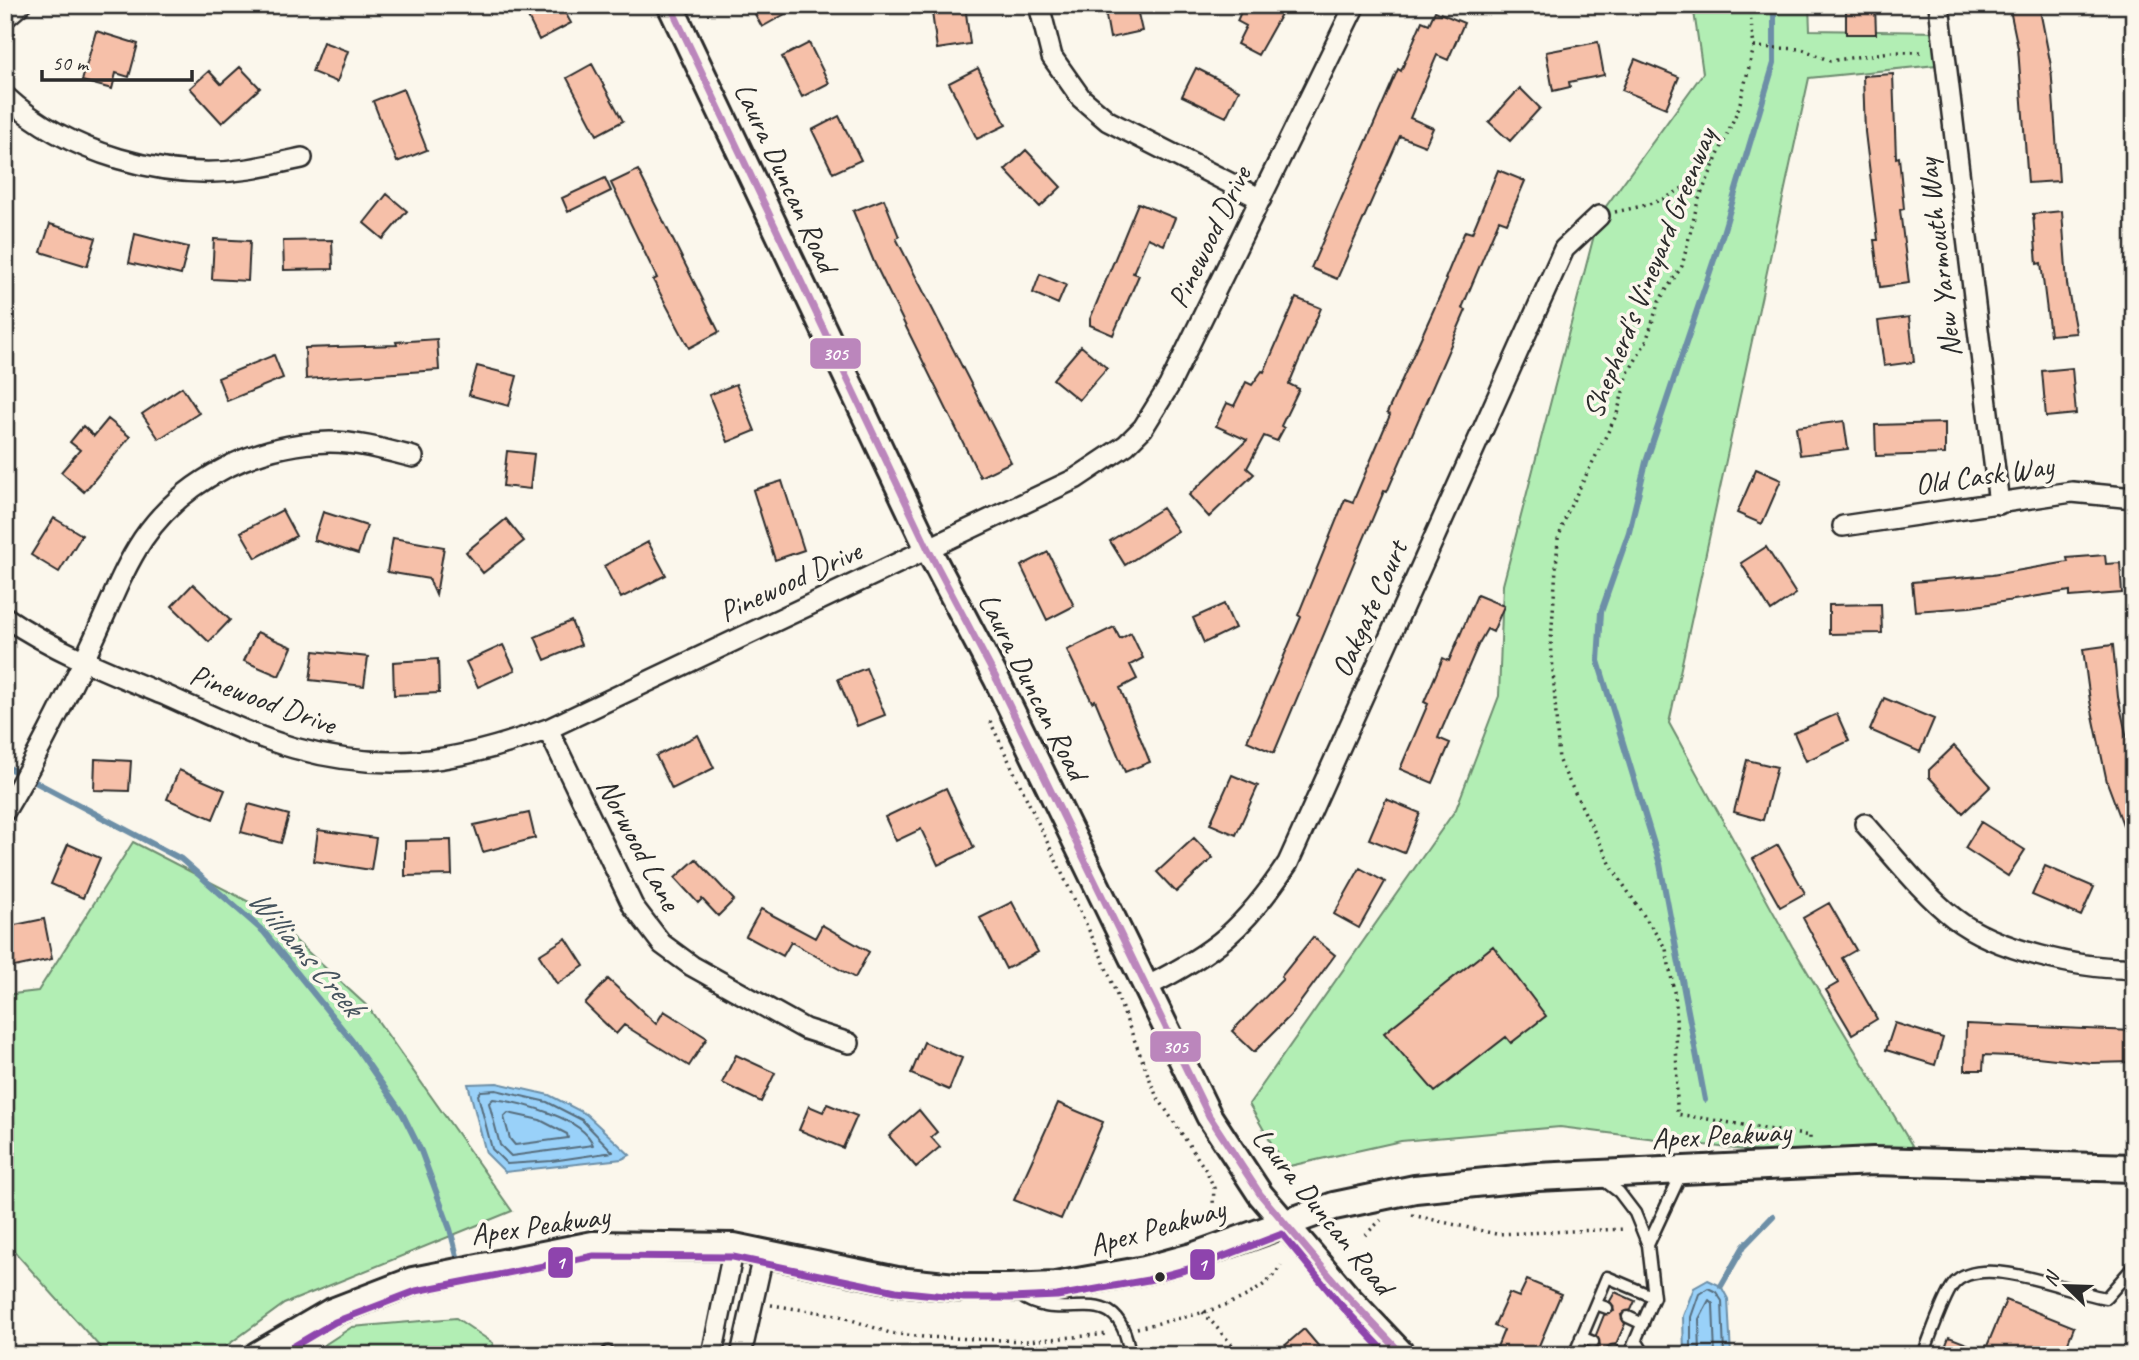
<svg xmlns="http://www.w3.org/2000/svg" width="2139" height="1360" viewBox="0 0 2139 1360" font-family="Caveat,sans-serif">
<rect width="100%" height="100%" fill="#fbf7ec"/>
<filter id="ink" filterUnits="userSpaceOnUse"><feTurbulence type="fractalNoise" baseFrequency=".0143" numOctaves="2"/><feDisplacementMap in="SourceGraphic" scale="14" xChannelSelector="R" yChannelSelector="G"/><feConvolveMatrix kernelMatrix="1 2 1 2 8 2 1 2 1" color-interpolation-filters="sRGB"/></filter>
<g filter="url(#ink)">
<path fill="#b2eeb4" stroke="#6e8c70" stroke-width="2" d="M1693,5H1809L1810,30L1942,32L1946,64L1809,78L1669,723L1792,946L1922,1162H1840L1560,1127L1401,1141L1285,1167L1249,1104L1456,809L1499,696L1503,585L1599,216L1703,73Z
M133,842L259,907L368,1007L512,1211L284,1304L214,1355H107L5,1241V995L38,991Z
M456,1318L493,1343L494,1355H309L352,1327Z"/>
<path fill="#99d1f9" stroke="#6d8fa7" stroke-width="2" d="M497,1083L549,1095L586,1114L630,1155L622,1159L505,1172L486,1153L468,1084Z
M1708,1280L1721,1286L1728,1299L1731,1355H1684L1683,1316L1694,1288Z"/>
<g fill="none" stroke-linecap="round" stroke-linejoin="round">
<path stroke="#576d7d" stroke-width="2" d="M496,1090L547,1102L582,1120L613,1152L552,1161L507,1164L492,1149L478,1095L481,1091Z
M493,1099C519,1102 584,1118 593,1145L511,1156L500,1145L489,1103Z
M508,1113L540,1120L567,1134L568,1138L515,1145L510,1139L504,1117Z
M1691,1355V1317L1699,1294L1708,1288L1716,1292L1722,1301L1724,1355
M1700,1355L1699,1319L1709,1300L1713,1304L1715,1355"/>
<path stroke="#6d8fa7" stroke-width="6" d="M5,766L181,859L264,932L352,1041L402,1113L421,1151L450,1229L459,1264
M1705,1100L1660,864L1598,661L1601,612L1629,532L1646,462L1723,233L1774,63V5
M1721,1286L1744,1246L1773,1216"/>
</g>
<path fill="#f6c0a9" stroke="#2b2b2b" stroke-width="2" d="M522,5H561L571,23L539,40Z
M750,5H801L762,27Z
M931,5H965L970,44L937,49Z
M1104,5H1136L1142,31L1110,38Z
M1254,5H1286L1258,55L1237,44L1246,26L1237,21L1243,7L1251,11Z
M1846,5H1875L1876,34H1846Z
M2009,5H2039L2051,66L2059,181L2028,183L2018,48Z
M1435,11L1464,23L1448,60L1437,55L1410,118L1433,128L1425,146L1400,136L1337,279L1311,268L1398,69L1401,71L1422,21L1429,24Z
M96,31L138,44L129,77L116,73L112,89L82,81Z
M323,42L348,51L337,82L312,72Z
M1598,42L1604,75L1569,82L1570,87L1553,91L1546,52Z
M809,43L829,83L802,97L782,57Z
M1635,59L1679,77L1666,108L1622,90Z
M592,64L623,121L597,135L567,78Z
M240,67L260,88L222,123L190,88L209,71L221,84Z
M978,68L1006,125L977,139L949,83Z
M1196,68L1239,90L1226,117L1182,96Z
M1893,74L1896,158L1899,157L1904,209L1900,210L1909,283L1880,287L1874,240H1878L1865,132L1863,76Z
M1520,88L1540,108L1510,141L1489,122Z
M403,89L427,150L397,162L373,101Z
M839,116L861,160L833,173L812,130Z
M1026,150L1061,187L1040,207L1005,170Z
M638,170L719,332L689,348L653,280L657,278L611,183Z
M1498,170L1525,181L1507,223L1499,220L1462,308L1466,310L1387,492L1384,491L1274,753L1247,741L1301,617L1298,615L1345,499L1353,502L1390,415L1387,413L1447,280L1445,279L1465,231L1472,233Z
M605,178L611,191L568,212L562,198Z
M387,194L407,211L383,239L364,223Z
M884,199L899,237L896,238L1011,462L980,477L874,262L853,211Z
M1138,203L1175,218L1164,245L1148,238L1133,273L1139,275L1113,335L1090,325V319Z
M2062,211L2067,284L2076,333L2050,335L2041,263L2037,264L2033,214Z
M50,224L96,238L87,266L41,252Z
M135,234L188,247L181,275L129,263Z
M214,239L250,241L248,281L212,279Z
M332,240L333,269L284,270L283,241Z
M1040,274L1066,285L1058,304L1033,293Z
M1296,298L1321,308L1289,384L1299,389L1281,426L1284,428L1277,441L1264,436L1247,468L1254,474L1209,517L1189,495L1247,440L1216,426L1227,403L1234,406L1246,382L1252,385L1262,371L1264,372Z
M1909,317L1914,362L1884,366L1878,321Z
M437,339L439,370L306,379L305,348L397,345L396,342Z
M1081,346L1107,368L1079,400L1053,379Z
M274,355L283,378L227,401L218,378Z
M477,366L517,376L509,406L469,395Z
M2072,368L2076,414L2046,417L2042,371Z
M736,384L755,431L728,442L709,395Z
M182,387L199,413L159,439L142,414Z
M108,419L130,437L84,492L61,472L80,450L70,442L83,426L94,436Z
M1844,421L1848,449L1800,455L1796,427Z
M1945,423V454L1876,456L1875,425Z
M507,451L534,454L530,489L503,486Z
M1756,469L1781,480L1762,524L1737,513Z
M782,481L804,550L775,560L753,490Z
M1162,508L1178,531L1125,565L1110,541Z
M282,510L296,536L256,558L241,532Z
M323,512L367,526L358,554L314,540Z
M54,518L82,535L59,572L31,555Z
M506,519L524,541L483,573L466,552Z
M393,538L444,547L436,595L429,579L387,572Z
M648,542L666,575L621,598L604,566Z
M1766,547L1796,594L1771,611L1741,563Z
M1048,552L1074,606L1047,620L1021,566Z
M2105,555L2106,564L2120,563L2122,593L2070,597V591L1970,607L1915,611L1912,582L1992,575L2068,562L2067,558Z
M193,584L230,620L209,642L172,606Z
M1477,595L1504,606L1493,632L1487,629L1478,645L1438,738L1450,743L1433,783L1400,769L1428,704L1424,702L1443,658L1449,661Z
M1224,604L1235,628L1204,643L1193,618Z
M1881,604L1882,633L1829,634V605Z
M571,621L581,645L545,660L535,637Z
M1114,627L1120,639L1131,633L1143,658L1130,665L1137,679L1120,688L1150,762L1125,772L1095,700L1092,702L1067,650Z
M257,632L292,647L279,676L244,661Z
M503,645L515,670L478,687L466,662Z
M2113,645L2118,697L2134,770L2132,849L2107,782L2090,701L2083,649Z
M314,651L368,657L364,686L310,680Z
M438,659L439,693L394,695L393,662Z
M866,668L885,715L857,726L838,679Z
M1884,698L1934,719L1920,752L1870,730Z
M1837,714L1849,741L1806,761L1794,733Z
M698,735L714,768L672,789L656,756Z
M1954,746L1991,786L1963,813L1929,777V770Z
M95,759L131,761L129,791L94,790Z
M1747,760L1777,767L1763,820L1734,812Z
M179,770L225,790L213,819L167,799Z
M1232,775L1258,786L1236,835L1210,824Z
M946,788L974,848L938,865L921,829L896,841L885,817Z
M1386,799L1420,813L1404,853L1369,839Z
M249,804L289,815L281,843L241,832Z
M529,813L535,838L483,852L474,825Z
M1981,822L2025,850L2008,876L1965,848Z
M318,830L376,838L371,870L314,861Z
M1194,838L1213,858L1176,892L1157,872Z
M451,840L452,875L405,876V841Z
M68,844L100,858L83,898L51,884Z
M1778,845L1805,893L1780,907L1753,859Z
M696,859L734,900L718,916L702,899L698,903L675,878Z
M2045,866L2094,887L2081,916L2032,895Z
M1360,868L1385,882L1359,928L1334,914Z
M1012,902L1038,952L1006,969L980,918Z
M1829,903L1856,950L1842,958L1877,1019L1852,1034L1826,990L1838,983L1803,918Z
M761,909L815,938L822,925L869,952L855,978L791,942L783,956L746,936Z
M44,919L52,959L5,969V927Z
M1313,937L1335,955L1290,1016L1254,1052L1232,1031L1283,979L1281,977Z
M566,938L584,966L557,984L539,955Z
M1493,946L1546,1016L1511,1043L1506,1037L1435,1092L1384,1033Z
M608,979L656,1024L664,1011L707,1038L689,1066L624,1025L616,1034L585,1004Z
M1895,1023L1943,1038L1935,1065L1886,1050Z
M1966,1024L2134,1031V1062L2092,1063L2037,1057L1984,1055L1983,1070H1965Z
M924,1042L962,1058L949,1090L911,1074Z
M736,1055L775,1073L761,1102L722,1083Z
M1058,1103L1103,1122L1061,1219L1014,1200Z
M827,1104L857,1116L843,1148L799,1130L809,1106L823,1112Z
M919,1110L937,1132L931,1137L940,1147L916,1167L889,1136Z
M1527,1280L1561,1294L1535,1355H1515L1497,1347L1504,1330L1494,1326L1509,1293L1519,1297Z
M1615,1292L1635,1301L1631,1310L1621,1315L1625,1324L1616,1344L1606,1348L1607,1355H1588L1590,1349L1600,1345L1596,1335L1604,1315L1614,1311L1610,1301Z
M2006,1300L2074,1327L2063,1355H1942L1949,1337L1985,1351Z
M1304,1329L1326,1355H1274Z"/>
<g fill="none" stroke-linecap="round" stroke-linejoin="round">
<defs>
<path id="service" d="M1602,1179L1619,1192L1635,1213L1648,1245L1654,1297L1629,1355
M1648,1245L1682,1172
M1019,1295C1065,1329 1118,1272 1130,1355
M1596,1304L1607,1308
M1628,1317L1643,1324
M1581,1337L1593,1342
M1636,1340L1645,1355
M1613,1351L1623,1355
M608,1352V1355
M1574,1355L1607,1277L1654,1297
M1923,1355C1930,1338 1943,1298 1953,1285C1980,1251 2070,1293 2106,1298L2134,1266"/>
<path id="minor" d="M1039,5L1052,57L1081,98L1108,121L1261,199
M1939,5L1999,504
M5,18L20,5
M5,96C67,153 166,182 249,169C267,166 284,162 302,158
M1843,526L2072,492L2134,498
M5,617C55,651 111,673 167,696C208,714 251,736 294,748C387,774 460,762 548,729L1075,479L1126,445L1143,428L1169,386L1355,5
M548,729L633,906L662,944L692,966L805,1029L849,1043
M5,811C37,757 65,701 91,645C108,610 121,572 143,539C184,479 257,443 330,442C358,442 386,450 413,457
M1865,824C1891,853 1924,895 1954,918C1995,950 2083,970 2134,968
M1146,987C1216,952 1244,929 1288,863L1564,249L1599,216
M712,1355L734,1247
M741,1355L764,1251"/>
<path id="tertiary" d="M670,5L928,549L997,680L1209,1116L1260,1194L1346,1295L1403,1355"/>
<path id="secondary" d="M258,1355L330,1313L413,1281L593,1245L734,1247L897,1281L965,1288H1010L1055,1286L1145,1270L1192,1257L1334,1206L1415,1189L1537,1177L1873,1161L2134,1168"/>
</defs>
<use href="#service" stroke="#2b2b2b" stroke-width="15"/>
<use href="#minor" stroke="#2b2b2b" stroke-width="24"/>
<use href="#tertiary" stroke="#2b2b2b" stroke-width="30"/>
<use href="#secondary" stroke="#2b2b2b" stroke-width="32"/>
<path stroke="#2b2b2b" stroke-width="3.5" stroke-dasharray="2 5" stroke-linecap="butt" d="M1749,5L1754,47L1739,107L1698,201L1682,266L1659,301L1646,342L1628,373L1617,414L1568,511L1558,539L1551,641L1559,761L1613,869L1666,949L1676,1002L1677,1114L1810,1136V1141
M1754,47L1802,49L1830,61L1890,52H1925
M1615,212C1668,201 1678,196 1716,158
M990,721L1103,960L1156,1095L1207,1172L1214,1188L1213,1205
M1412,1215L1496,1234L1626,1229
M1365,1235L1381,1220
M771,1305L837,1315L890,1333L924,1337L1027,1341L1109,1334
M1203,1312L1241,1355
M1137,1328C1182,1317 1257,1307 1281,1265"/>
<use href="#service" stroke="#fbf7ec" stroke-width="10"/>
<use href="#minor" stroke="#fbf7ec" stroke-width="19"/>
<use href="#tertiary" stroke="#fbf7ec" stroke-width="24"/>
<use href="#secondary" stroke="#fbf7ec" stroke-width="26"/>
<defs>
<path id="bus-1" d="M670,5L928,549L997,680L1209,1116L1260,1194L1346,1295L1403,1355"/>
<path id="bus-2" d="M279,1355L335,1322L416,1291L594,1256L733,1257L896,1291L964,1298H1010L1057,1296L1148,1280L1196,1267L1282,1234L1338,1302L1388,1355"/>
</defs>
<use href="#bus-1" stroke="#fbf7ec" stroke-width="12"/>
<use href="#bus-2" stroke="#fbf7ec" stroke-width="12"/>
<use href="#bus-1" stroke="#bb86bc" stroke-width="7"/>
<use href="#bus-2" stroke="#8e44ad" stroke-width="7"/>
</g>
</g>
<circle fill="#2b2b2b" stroke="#fbf7ec" stroke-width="2.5" cx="1160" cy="1277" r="6"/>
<g text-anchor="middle" stroke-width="7" stroke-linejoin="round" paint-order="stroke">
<g font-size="30" fill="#2b2b2b" stroke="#fbf7ec">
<text transform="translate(786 177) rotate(65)" y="10">Laura Duncan Road</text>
<text transform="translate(1209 237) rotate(-64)" y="10">Pinewood Drive</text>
<text transform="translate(1939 258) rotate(-97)" y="10">New Yarmouth Way</text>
<text transform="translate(1649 273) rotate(-68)" y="10">Shepherd's Vineyard Greenway</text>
<text transform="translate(1984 475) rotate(-8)" y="10">Old Cask Way</text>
<text transform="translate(790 581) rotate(-25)" y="10">Pinewood Drive</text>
<text transform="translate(1369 609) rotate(-66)" y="10">Oakgate Court</text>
<text transform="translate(1033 686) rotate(63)" y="10">Laura Duncan Road</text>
<text transform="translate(263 699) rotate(20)" y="10">Pinewood Drive</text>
<text transform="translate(639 844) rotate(62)" y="10">Norwood Lane</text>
<text transform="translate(1721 1135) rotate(-3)" y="10">Apex Peakway</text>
<text transform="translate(1323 1211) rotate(51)" y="10">Laura Duncan Road</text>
<text transform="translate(540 1225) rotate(-8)" y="10">Apex Peakway</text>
<text transform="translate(1157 1227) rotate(-16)" y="10">Apex Peakway</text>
</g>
<g font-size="32" font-style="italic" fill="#46545e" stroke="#fbf7ec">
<text transform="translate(306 952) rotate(49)" y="11">Williams Creek</text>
</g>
</g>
<g stroke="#fbf7ec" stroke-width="2.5">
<rect x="809" y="337" width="53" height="33" rx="7" fill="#bb86bc"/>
<rect x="1149" y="1030" width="53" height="33" rx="7" fill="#bb86bc"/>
<rect x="547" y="1246" width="27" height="33" rx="7" fill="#8e44ad"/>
<rect x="1189" y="1248" width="27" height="33" rx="7" fill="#8e44ad"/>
</g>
<g font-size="19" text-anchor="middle" font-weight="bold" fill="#fff">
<text x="835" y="360">305</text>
<text x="1175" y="1053">305</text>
<text x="560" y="1269">1</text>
<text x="1202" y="1271">1</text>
</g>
<rect width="2139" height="1360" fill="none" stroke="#fbf7ec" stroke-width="28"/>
<rect x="14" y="14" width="2111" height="1332" fill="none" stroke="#2b2b2b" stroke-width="2.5" filter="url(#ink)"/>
<g transform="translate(2066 1286) rotate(293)" stroke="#fbf7ec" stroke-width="5" paint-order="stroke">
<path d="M0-5L12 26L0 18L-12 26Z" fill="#2b2b2b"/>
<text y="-10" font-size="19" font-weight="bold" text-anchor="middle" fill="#2b2b2b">N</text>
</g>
<path d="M42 70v10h150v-10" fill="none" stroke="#2b2b2b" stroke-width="3.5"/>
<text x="52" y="70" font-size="21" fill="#2b2b2b" stroke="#fbf7ec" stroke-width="5" paint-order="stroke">50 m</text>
</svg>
